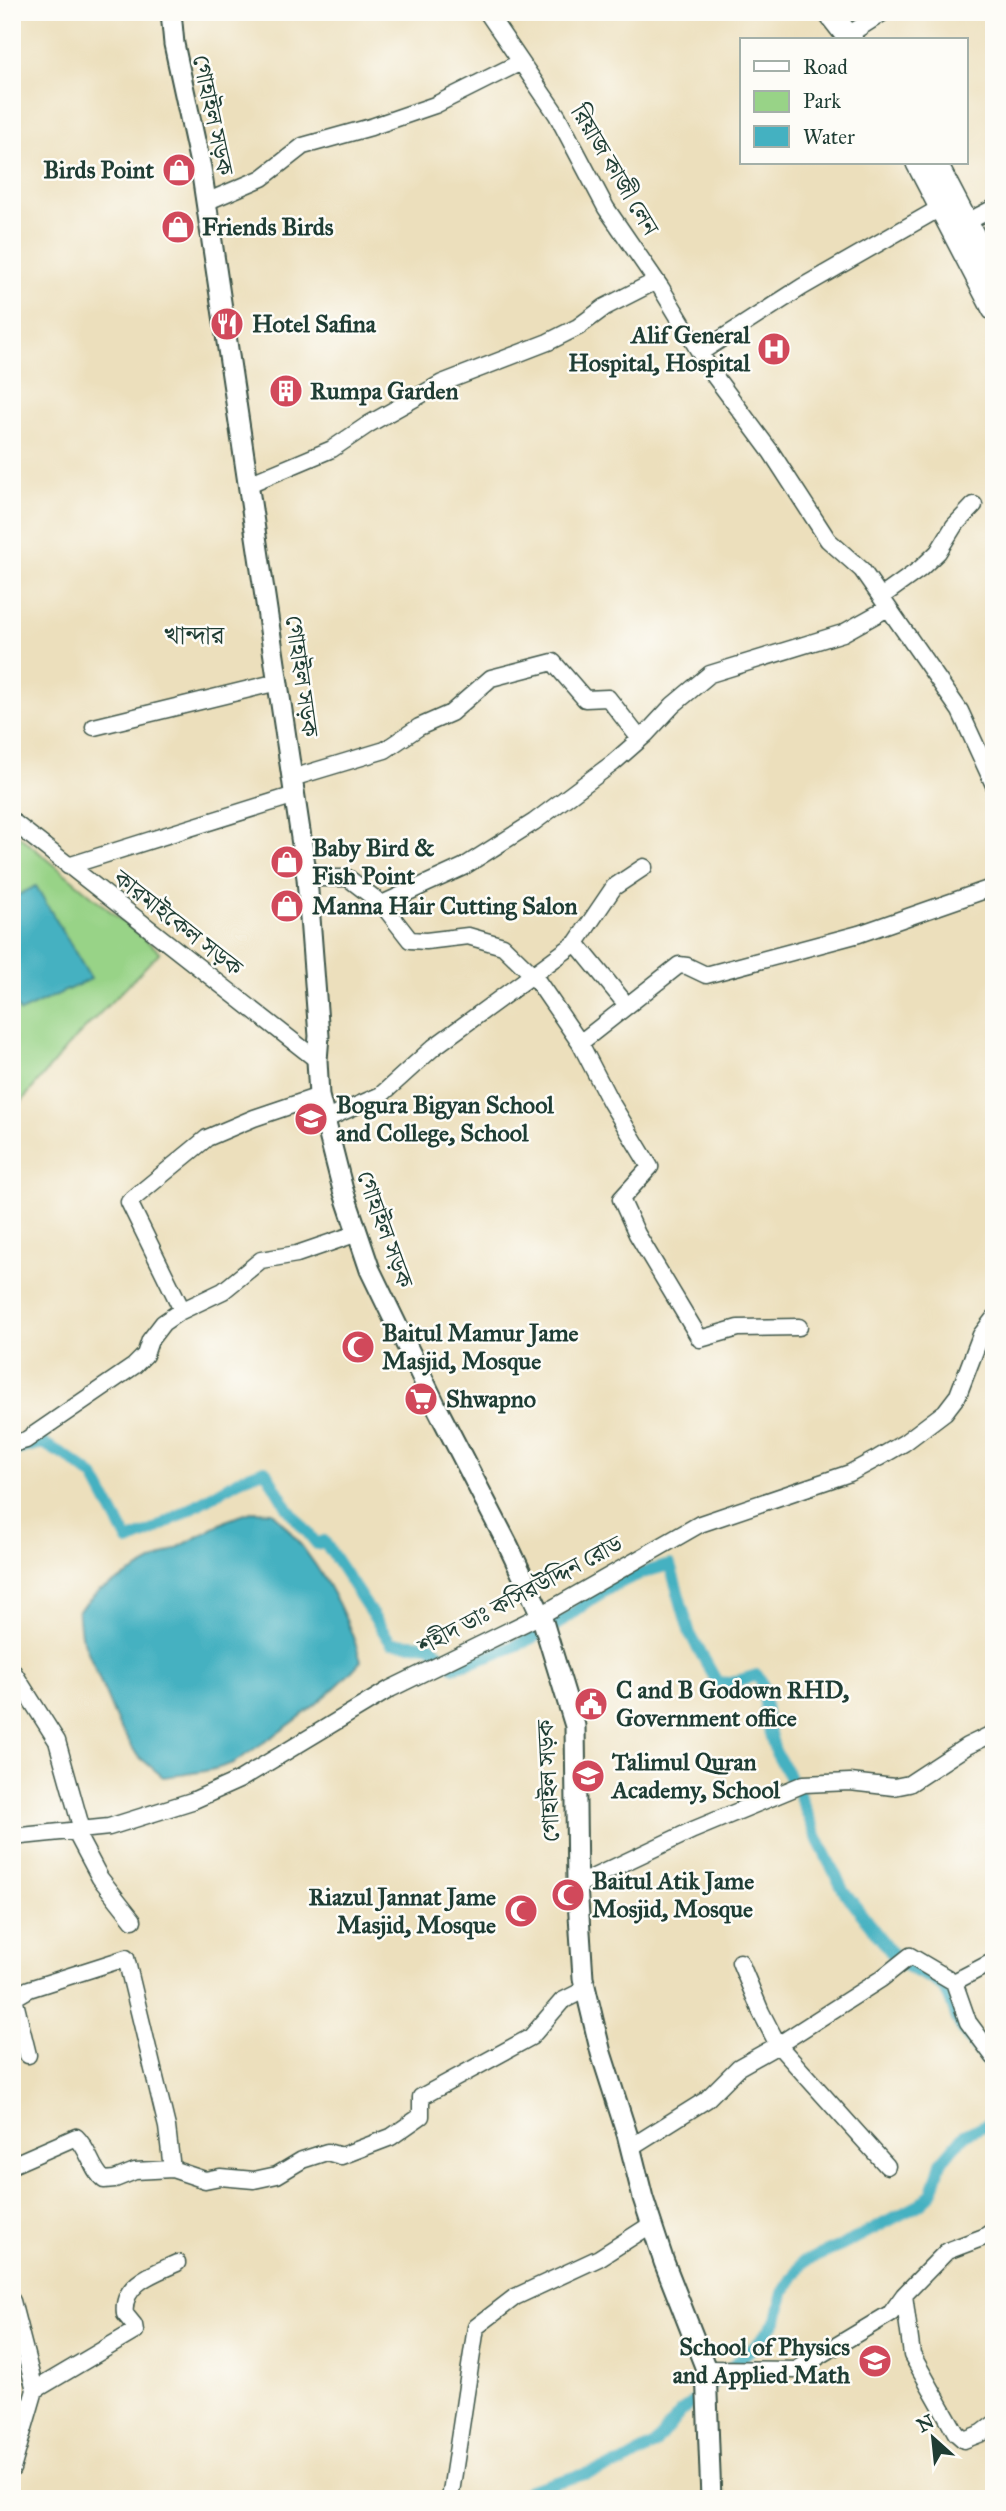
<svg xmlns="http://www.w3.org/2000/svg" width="1006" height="2511" viewBox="0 0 1006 2511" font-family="'IM FELL Great Primer','Noto Serif Bengali',serif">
<rect width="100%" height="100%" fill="#fdfcf7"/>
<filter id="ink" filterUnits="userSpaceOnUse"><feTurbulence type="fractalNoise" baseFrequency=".0143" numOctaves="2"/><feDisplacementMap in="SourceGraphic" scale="14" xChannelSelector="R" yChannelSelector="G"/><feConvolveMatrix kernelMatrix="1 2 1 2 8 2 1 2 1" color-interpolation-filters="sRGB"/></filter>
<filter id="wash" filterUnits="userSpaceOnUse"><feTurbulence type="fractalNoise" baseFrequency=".00686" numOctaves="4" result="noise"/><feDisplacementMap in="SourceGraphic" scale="28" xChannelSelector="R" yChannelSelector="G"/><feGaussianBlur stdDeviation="1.57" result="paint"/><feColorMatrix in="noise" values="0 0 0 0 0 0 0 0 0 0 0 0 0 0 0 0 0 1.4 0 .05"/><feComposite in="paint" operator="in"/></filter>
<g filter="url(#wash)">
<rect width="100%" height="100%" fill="#ecdfbc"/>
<path fill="#98d387" stroke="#5c885e" stroke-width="2" d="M12,830L160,952L67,1047L12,1113Z"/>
<path fill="#44b1c1" stroke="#32777a" stroke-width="2" d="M36,886L91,979L20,1012L12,997V898Z
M254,1511L273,1512C312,1554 345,1605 361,1661C332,1694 297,1721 260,1745C251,1751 242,1758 233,1763C211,1772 186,1774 163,1777L137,1755L118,1724L81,1635L78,1611L99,1591L228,1520Z"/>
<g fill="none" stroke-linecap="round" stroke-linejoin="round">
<path stroke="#44b1c1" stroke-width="12" d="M16,1450L43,1443L69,1458L94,1477L128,1541L152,1531L243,1478L265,1470L288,1509L317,1544L324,1541L391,1643L430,1645L454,1667C489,1658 523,1644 555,1626C569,1617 581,1606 595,1597C618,1582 644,1571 670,1565L690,1634L717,1682L730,1683L757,1675L763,1685L767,1723L775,1751L799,1794L818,1840L843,1890L897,1960C912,1972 936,1977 947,1993C952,2001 954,2011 957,2019C966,2038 980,2053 994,2068
M520,2499L529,2490L623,2463L654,2445L680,2413L757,2344L777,2320L783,2293L803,2262L841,2246L919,2205L932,2193L941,2162L964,2135L994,2121"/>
</g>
</g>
<g filter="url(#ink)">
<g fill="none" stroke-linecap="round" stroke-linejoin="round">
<defs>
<path id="minor" d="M487,12L557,115L606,208L661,288L713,374L771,452L828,540L862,570L960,711L994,785
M848,35L884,12
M206,202L262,178L303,146L371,127L435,105L521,62
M957,227L994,208
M701,352L802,287L940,208
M249,484L332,449L369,424L442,383L548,342L578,327L605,307L656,281
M881,597L920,569L938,552L954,526L974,505
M94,727L278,682
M292,778L385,750L419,727L451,713L491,678L553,662L585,699L608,698L640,739
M12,821L317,1060
M68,866L295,795
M307,878H348L382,904L463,867L534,822L613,763L646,734L673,705L710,674L843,633L888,608
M382,904L410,940L426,941L468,936L503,946L534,976L580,1043L610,1101L650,1167L621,1199L637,1234L700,1339L738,1328L799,1327
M576,943L621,998
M580,1043L679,965L687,966L706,975L859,934L994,887
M326,1119L381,1095L434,1047L576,943L614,887L644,867
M182,1310L129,1202L207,1138L254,1118L319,1096
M12,1444L26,1440L134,1366L145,1355L150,1340L163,1323L179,1312L223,1291L261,1260L297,1254L358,1233
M12,1670L57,1741L82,1830
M75,1831L100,1878L133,1920
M12,1837L109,1827L192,1801L239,1780L390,1689L541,1615L700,1524L850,1473L878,1458L904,1443L945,1412L958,1395L981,1335L994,1318
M577,1885L693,1830L804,1784L850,1782L894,1787L909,1784L967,1746L994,1733
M740,1962L761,2012L778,2045L887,2166
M954,1982L968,2022L994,2057
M14,1998L28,2055
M12,1999L29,1989L126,1958L167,2127L172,2169
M631,2147L706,2100L739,2067L778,2045L881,1979L910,1956L954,1982L994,1961
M12,2165L76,2137C89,2149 91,2169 104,2180L115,2179L135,2171L172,2169L205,2180L220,2177L254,2180L277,2175L302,2160L327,2152L341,2156L391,2137L421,2116V2097L531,2037L562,2001L586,1989
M904,2295L912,2355L956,2433L964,2440L982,2433L994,2424
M12,2301L35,2390L12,2469
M706,2369L796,2370L891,2313L904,2295L947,2251L984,2237L994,2230
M35,2390L135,2331L134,2325L125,2314C121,2283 155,2273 177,2263
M450,2499L476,2327L515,2297L599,2258L652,2224"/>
<path id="major" d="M171,12L174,44L201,168L307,878L319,1036L317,1060L319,1096L343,1190L370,1270L435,1404L508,1545L541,1615L575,1726L577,1885L583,1978L601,2053L627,2134L643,2198L664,2262L706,2369L711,2499"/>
<path id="highway" d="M829,12L851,40
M918,163L994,309
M935,163L994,276"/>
</defs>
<use href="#minor" stroke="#3e5548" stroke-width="19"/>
<use href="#major" stroke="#3e5548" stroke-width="23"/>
<use href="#highway" stroke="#3e5548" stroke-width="26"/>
<use href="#minor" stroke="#fff" stroke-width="16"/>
<use href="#major" stroke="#fff" stroke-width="19"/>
<use href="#highway" stroke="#fff" stroke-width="23"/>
</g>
</g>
<defs>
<symbol id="shop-disc" viewBox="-11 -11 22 22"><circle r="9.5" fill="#d1495b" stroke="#fdfcf7"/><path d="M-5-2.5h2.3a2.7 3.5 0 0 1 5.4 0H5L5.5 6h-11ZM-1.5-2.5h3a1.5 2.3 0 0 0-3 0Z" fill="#fff"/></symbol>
<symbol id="restaurant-disc" viewBox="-11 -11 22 22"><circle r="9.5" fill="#d1495b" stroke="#fdfcf7"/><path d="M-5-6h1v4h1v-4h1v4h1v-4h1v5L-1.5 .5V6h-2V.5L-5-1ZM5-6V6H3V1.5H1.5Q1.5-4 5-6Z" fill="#fff"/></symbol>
<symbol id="hospital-disc" viewBox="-11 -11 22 22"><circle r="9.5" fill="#d1495b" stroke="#fdfcf7"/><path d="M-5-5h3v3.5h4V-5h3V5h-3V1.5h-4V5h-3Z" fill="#fff"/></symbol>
<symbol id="building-disc" viewBox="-11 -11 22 22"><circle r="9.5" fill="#d1495b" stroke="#fdfcf7"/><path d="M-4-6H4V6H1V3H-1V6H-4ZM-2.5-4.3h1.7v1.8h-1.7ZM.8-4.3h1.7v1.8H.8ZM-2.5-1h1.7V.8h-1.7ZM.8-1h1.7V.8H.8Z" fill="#fff"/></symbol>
<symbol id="school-disc" viewBox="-11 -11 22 22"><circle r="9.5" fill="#d1495b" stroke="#fdfcf7"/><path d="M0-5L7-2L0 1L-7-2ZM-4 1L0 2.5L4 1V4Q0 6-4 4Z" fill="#fff"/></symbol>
<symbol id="mosque-disc" viewBox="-11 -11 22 22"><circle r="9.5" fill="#d1495b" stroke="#fdfcf7"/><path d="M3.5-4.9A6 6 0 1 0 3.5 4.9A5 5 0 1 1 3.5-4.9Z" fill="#fff"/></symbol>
<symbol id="supermarket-disc" viewBox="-11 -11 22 22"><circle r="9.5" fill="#d1495b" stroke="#fdfcf7"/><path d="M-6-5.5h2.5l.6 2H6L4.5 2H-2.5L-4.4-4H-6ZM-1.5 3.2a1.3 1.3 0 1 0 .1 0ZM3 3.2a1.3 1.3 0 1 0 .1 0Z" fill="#fff"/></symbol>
<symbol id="civic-disc" viewBox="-11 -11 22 22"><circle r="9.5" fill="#d1495b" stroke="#fdfcf7"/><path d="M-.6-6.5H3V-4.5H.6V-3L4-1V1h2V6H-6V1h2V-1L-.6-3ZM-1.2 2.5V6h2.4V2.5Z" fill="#fff"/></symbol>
</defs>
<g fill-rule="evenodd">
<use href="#shop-disc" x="160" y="151" width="38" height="38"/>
<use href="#shop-disc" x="159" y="208" width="38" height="38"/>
<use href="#restaurant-disc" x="208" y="305" width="38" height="38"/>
<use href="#hospital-disc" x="755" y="330" width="38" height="38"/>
<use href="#building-disc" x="267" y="372" width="38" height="38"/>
<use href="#shop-disc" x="268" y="843" width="38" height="38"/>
<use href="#shop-disc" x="268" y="887" width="38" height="38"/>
<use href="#school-disc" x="292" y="1100" width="38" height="38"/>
<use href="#mosque-disc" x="339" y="1328" width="38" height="38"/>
<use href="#supermarket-disc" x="402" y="1380" width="38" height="38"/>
<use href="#civic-disc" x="572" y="1685" width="38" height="38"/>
<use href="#school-disc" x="569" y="1757" width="38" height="38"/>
<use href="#mosque-disc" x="549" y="1876" width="38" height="38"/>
<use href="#mosque-disc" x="502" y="1892" width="38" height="38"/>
<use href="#school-disc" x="856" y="2342" width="38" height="38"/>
</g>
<g text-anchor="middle" stroke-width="5" stroke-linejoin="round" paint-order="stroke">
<g font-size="24" fill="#1f3d34" stroke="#fdfcf7">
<text transform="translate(213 115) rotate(78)" y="8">গোহাইল সড়ক</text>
<text transform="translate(615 170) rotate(59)" y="8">রিয়াজ কাজী লেন</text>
<text transform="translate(302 676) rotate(82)" y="8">গোহাইল সড়ক</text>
<text transform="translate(178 923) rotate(38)" y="8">কারমাইকেল সড়ক</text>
<text transform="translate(385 1229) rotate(70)" y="8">গোহাইল সড়ক</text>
<text transform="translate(520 1595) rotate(-28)" y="8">শহীদ ডাঃ কসিরউদ্দিন রোড</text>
<text transform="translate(548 1781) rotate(-93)" y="8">গোহাইল সড়ক</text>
</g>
<g font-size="24" font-weight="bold" fill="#1f3d34" stroke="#fdfcf7" text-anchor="start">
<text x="154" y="178" text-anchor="end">Birds Point</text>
<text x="202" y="235">Friends Birds</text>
<text x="252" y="332">Hotel Safina</text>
<text x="750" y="343" text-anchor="end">Alif General<tspan x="750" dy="28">Hospital, Hospital</tspan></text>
<text x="310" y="399">Rumpa Garden</text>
<text x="312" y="856">Baby Bird &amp;<tspan x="312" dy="28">Fish Point</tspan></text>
<text x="312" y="914">Manna Hair Cutting Salon</text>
<text x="336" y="1113">Bogura Bigyan School<tspan x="336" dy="28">and College, School</tspan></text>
<text x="382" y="1341">Baitul Mamur Jame<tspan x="382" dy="28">Masjid, Mosque</tspan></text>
<text x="446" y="1407">Shwapno</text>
<text x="616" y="1698">C and B Godown RHD,<tspan x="616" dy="28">Government office</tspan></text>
<text x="612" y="1770">Talimul Quran<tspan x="612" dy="28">Academy, School</tspan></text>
<text x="592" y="1889">Baitul Atik Jame<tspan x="592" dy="28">Mosjid, Mosque</tspan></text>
<text x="496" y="1905" text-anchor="end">Riazul Jannat Jame<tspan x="496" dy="28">Masjid, Mosque</tspan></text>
<text x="850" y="2355" text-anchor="end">School of Physics<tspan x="850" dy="28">and Applied Math</tspan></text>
</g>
<g font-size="26" fill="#1f3d34" stroke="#fdfcf7">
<text x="194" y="644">খান্দার</text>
</g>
</g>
<rect width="1006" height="2511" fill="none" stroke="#fdfcf7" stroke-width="42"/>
<rect x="740" y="38" width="228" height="126" fill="#fdfcf7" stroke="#a4b0a9" stroke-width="2"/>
<rect x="754" y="61" width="35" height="10" fill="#ffffff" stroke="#a4b0a9" stroke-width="2"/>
<text x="803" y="74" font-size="21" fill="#1f3d34">Road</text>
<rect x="754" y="91" width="35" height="21" fill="#98d387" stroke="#a4b0a9" stroke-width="2"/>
<text x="803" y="108" font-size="21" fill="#1f3d34">Park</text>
<rect x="754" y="126" width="35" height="21" fill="#44b1c1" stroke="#a4b0a9" stroke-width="2"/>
<text x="803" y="144" font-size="21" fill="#1f3d34">Water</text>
<g transform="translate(933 2438) rotate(333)" stroke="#fdfcf7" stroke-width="5" paint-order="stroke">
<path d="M0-5L12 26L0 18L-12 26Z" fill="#1f3d34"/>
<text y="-10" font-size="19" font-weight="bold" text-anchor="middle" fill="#1f3d34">N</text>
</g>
</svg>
